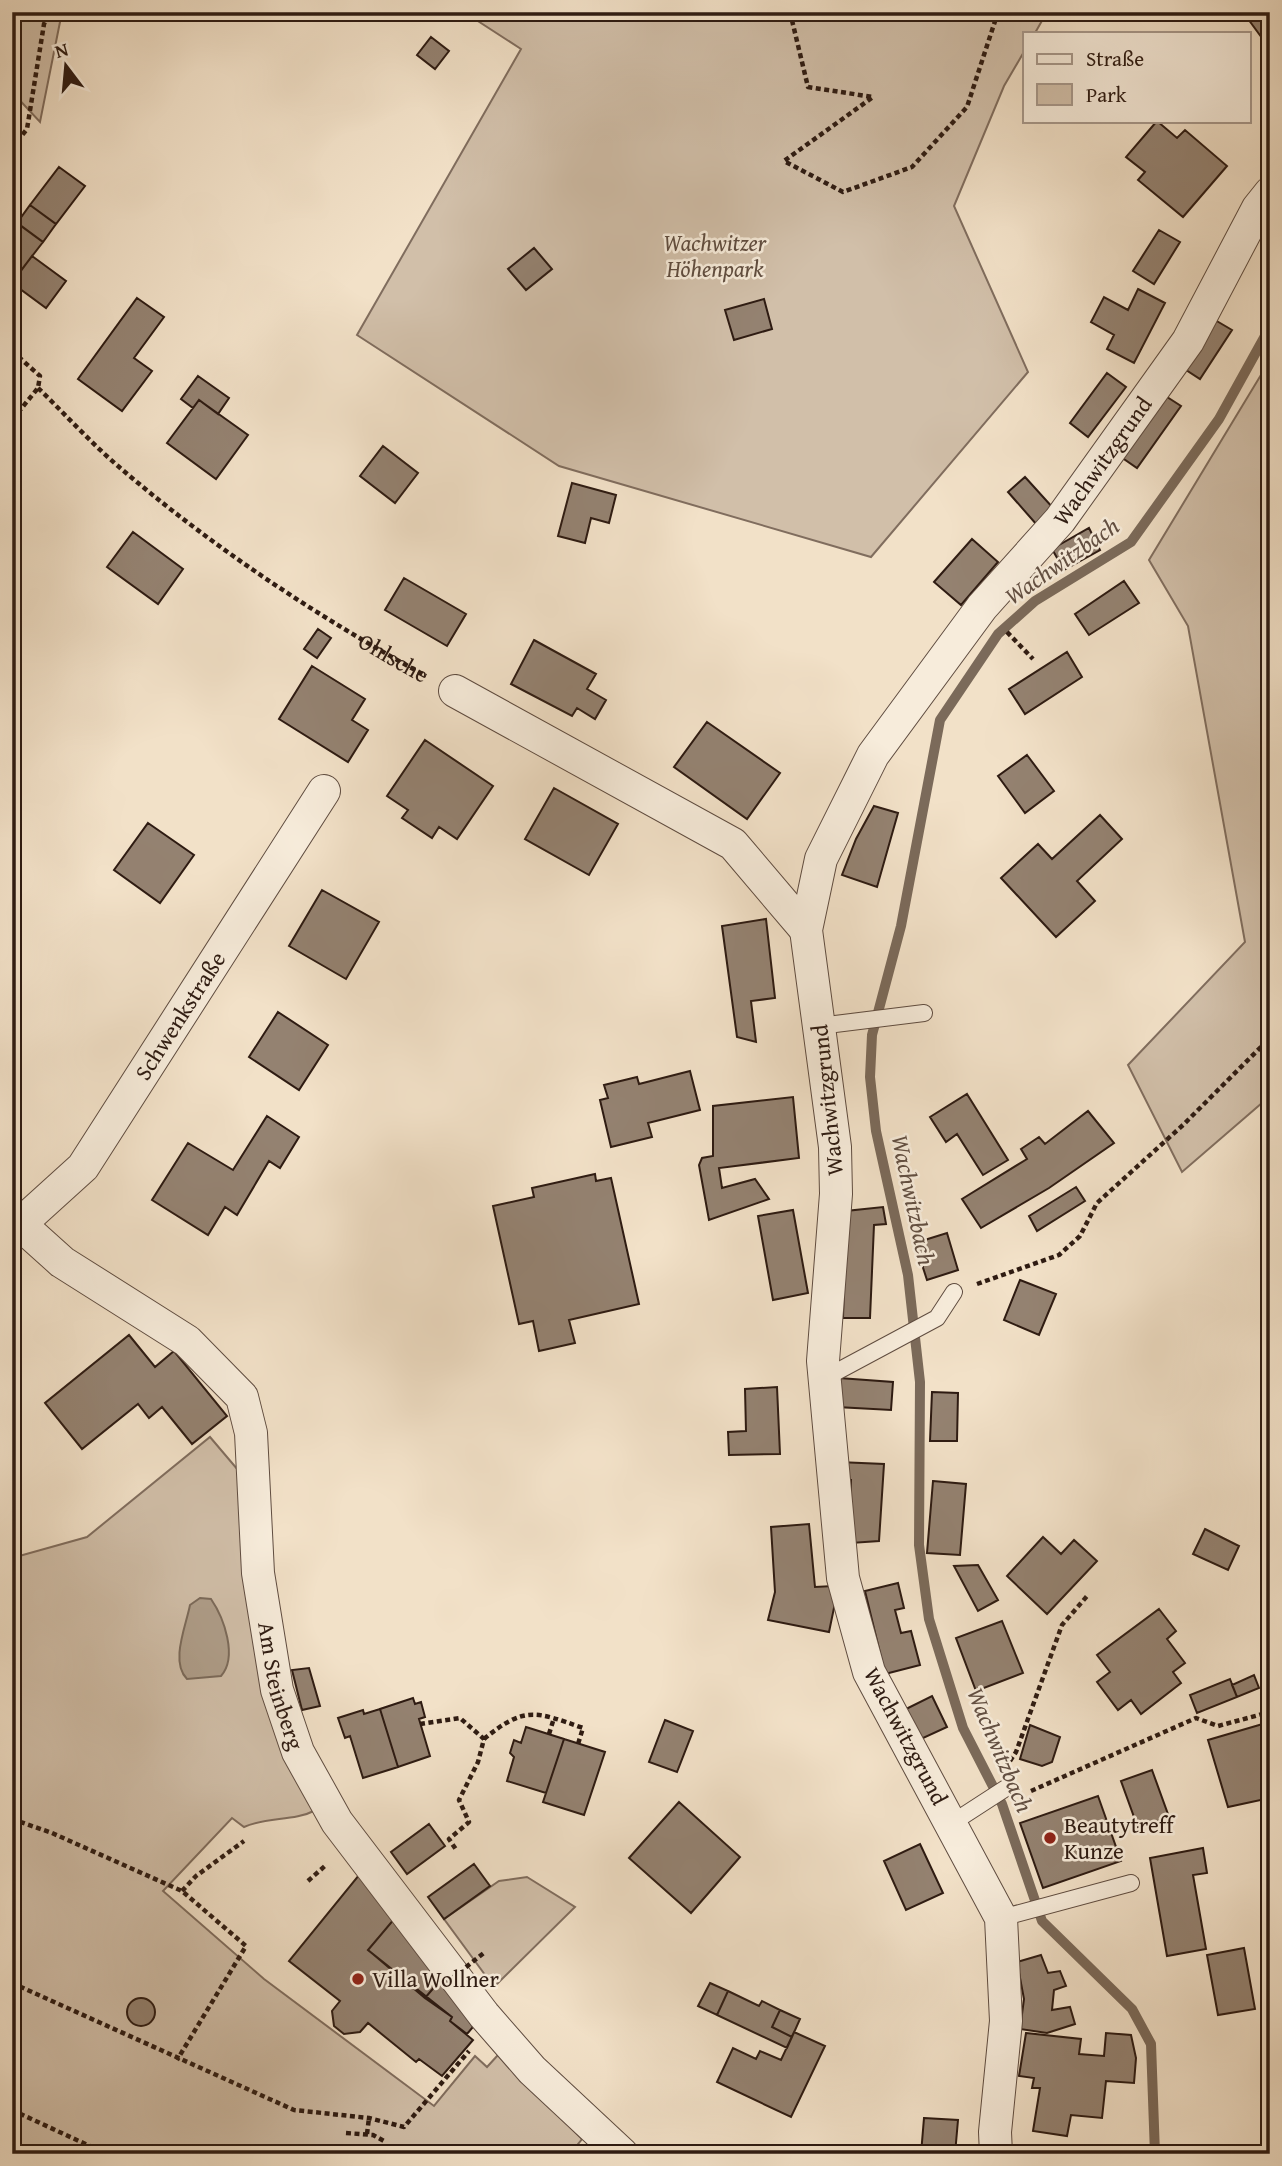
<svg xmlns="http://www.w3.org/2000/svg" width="1282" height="2166" viewBox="0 0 1282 2166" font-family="'Gentium Book Plus',serif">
<rect width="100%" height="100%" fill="#f2e1c8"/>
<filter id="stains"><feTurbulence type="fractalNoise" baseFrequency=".00286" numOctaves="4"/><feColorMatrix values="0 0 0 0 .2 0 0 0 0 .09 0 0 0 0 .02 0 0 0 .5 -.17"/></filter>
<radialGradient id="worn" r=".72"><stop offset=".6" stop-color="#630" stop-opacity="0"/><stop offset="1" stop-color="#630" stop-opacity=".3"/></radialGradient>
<path fill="#d1bfa9" stroke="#806d5e" stroke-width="2" d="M12,12H62L40,122L12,92Z
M464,12H1047L1035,33H1025V50L1004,86L954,206L1028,372L871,557L559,466L357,335L521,49Z
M1270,360V1096L1182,1172L1128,1065L1245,942L1188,626L1149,560Z
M210,1437L238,1470L316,1810C293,1822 268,1816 244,1827L232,1818L163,1891L264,1979L434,2106L475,2056L487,2067L498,2055L582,2139L570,2154H12V1558L87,1537Z
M527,1877L575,1907L494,1987L444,1919L499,1881Z"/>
<path fill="#af9e8a" stroke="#7b6a5a" stroke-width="2" d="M200,1598L211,1599C224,1618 238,1657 221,1676L187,1679C170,1662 186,1626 190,1605Z"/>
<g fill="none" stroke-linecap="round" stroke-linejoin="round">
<path stroke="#7b6a5a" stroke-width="10" d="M1155,2154L1151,2044L1132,2009L1042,1921L1002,1804L963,1728L929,1619L919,1545L920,1382L908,1275L876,1131L870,1077L872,1035L901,926L940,720L998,634L1035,601L1131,542L1219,419L1270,327"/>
</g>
<path fill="#948271" stroke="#2e1b12" stroke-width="2" d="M1243,12H1270V49Z
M431,37L449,51L435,69L417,55Z
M1157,121L1177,138L1185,130L1227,166L1183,217L1138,180L1145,172L1126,157Z
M59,167L85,186L56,224L30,205Z
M30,205L56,224L43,242L17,223Z
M12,219L43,242L12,282Z
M1159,230L1180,242L1154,284L1133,271Z
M534,248L552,269L526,290L508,269Z
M32,256L66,281L46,308L12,283Z
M1138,289L1165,303L1134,363L1107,349L1114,335L1091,322L1104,297L1128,310Z
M137,298L164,317L134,358L152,371L122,411L78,379Z
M764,299L772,329L734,340L725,310Z
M1215,320L1232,330L1200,379L1183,368Z
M1107,373L1126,387L1088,437L1070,423Z
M198,376L229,398L218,414L199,400L193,408L181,399Z
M1164,395L1181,406L1137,468L1121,457Z
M199,400L248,435L216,479L167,443Z
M383,446L418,473L395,503L360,476Z
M1025,477L1054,509L1037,525L1008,492Z
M572,483L616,495L609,523L591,518L585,543L558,536Z
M1089,528L1100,550L1064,570L1052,549Z
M133,532L183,569L158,604L107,567Z
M972,539L998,562L961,605L934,582Z
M404,578L466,614L447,646L385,610Z
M1124,581L1139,603L1089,635L1075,614Z
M318,629L331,638L317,658L304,649Z
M534,640L596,674L587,689L606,700L595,719L577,708L572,716L511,684Z
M1067,652L1082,677L1025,714L1009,689Z
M312,666L365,699L352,720L368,730L348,762L279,719Z
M707,722L780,773L747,819L674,767Z
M425,740L493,786L457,839L439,827L432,838L402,818L408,810L387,796Z
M1027,755L1054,791L1025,813L998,776Z
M554,788L618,824L589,875L525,839Z
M874,806L898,813L877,887L842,875L856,839Z
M1100,815L1122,839L1077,881L1095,901L1056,937L1001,878L1038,844L1052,859Z
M148,823L194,855L160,903L114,870Z
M322,890L379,922L346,979L289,946Z
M766,919L775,998L751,1001L756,1042L737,1037L722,926Z
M278,1012L328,1045L299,1090L249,1057Z
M690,1071L700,1110L648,1123L652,1137L611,1147L600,1100L608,1098L604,1085L637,1077L639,1084Z
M967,1094L1008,1160L983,1175L957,1134L946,1142L930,1117Z
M793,1097L799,1158L719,1168L722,1188L755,1179L769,1199L709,1220L699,1165L702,1158L713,1156V1106Z
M1088,1111L1114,1143L1049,1188L981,1228L962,1199L1027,1159L1021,1149L1039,1137L1045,1144Z
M267,1116L299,1137L280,1168L269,1161L237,1215L225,1207L208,1235L152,1200L188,1143L233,1170Z
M595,1174L596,1181L611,1178L639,1304L569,1320L575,1343L539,1351L533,1321L519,1324L493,1206L534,1197L532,1188Z
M1076,1187L1085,1201L1037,1231L1029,1216Z
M883,1207L886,1224L874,1225L870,1318H843L846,1211Z
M793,1210L808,1293L773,1300L758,1216Z
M947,1233L958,1270L927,1280L915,1243Z
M1020,1280L1056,1294L1039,1335L1004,1320Z
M129,1335L155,1367L174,1351L227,1416L192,1444L162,1407L149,1418L138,1404L82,1449L45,1403Z
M839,1378L893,1382L891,1410L837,1407Z
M777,1387L780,1454L729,1455L728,1432L746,1431L745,1389Z
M932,1392L958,1393L957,1441H930Z
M838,1462L884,1464L879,1541L851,1543V1480H841Z
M933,1481L966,1484L960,1555L927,1553Z
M809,1524L815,1587L833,1586L835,1603L829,1632L768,1620L775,1592L771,1527Z
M1205,1529L1239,1546L1228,1570L1193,1554Z
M1043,1537L1061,1554L1074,1540L1097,1561L1047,1614L1007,1576Z
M978,1565L998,1600L978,1611L954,1566Z
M898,1583L904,1608L895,1610L901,1633L911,1631L920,1665L885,1674L865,1591Z
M1159,1609L1176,1631L1167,1639L1185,1663L1173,1672L1181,1683L1141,1714L1131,1700L1118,1710L1097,1682L1110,1672L1097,1655Z
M1002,1621L1023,1673L976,1691L956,1638Z
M309,1668L320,1706L302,1710L292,1670Z
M1254,1675L1259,1688L1237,1697L1232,1685Z
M1230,1679L1237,1697L1197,1713L1190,1695Z
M932,1696L947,1727L921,1739L906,1709Z
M413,1698L415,1704L421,1702L425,1717L419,1719L430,1756L398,1767L380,1709Z
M380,1709L398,1767L363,1778L350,1736L345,1738L338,1718L363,1710L364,1714Z
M665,1720L693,1731L677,1772L649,1762Z
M1266,1723L1270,1736V1798L1228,1807L1208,1740Z
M1030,1725L1060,1737L1052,1762L1042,1766L1020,1759Z
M526,1727L564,1739L546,1793L507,1781L514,1757L510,1753L514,1740L521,1743Z
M564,1739L605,1752L584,1815L543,1802Z
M1152,1770L1169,1817L1138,1828L1121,1781Z
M1098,1796L1121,1861L1043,1888L1020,1823Z
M679,1802L740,1857L691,1913L629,1858Z
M429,1824L445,1846L407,1874L391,1852Z
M920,1844L943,1893L906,1910L884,1861Z
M1203,1848L1207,1873L1193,1875L1206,1949L1167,1956L1150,1858Z
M474,1864L490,1886L444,1919L428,1897Z
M359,1875L395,1918L368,1950L452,2017L450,2021L473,2040L442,2076L419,2059L416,2062L368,2023L360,2032L344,2034L334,2026L332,2011L340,2001L289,1961Z
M395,1918L442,1978L425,1998L368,1950Z
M1244,1948L1255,2009L1218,2015L1207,1955Z
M1041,1955L1048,1973L1060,1971L1066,1986L1054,1990L1052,2010L1070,2007L1075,2024L1047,2033L1020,2029L1024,1999L1017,1962Z
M442,1978L473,2027L467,2034L450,2021L452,2017L425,1998Z
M710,1983L728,1991L717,2015L698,2006Z
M728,1991L759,2006L762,2001L780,2010L772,2027L792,2037L787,2048L717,2015Z
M127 2012a14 14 0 1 1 28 0a14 14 0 1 1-28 0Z
M780,2010L800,2019L792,2037L772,2027Z
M794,2032L825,2046L791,2117L717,2082L733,2048L756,2059L760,2051L781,2060Z
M1026,2033L1081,2039L1079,2054L1104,2056L1106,2033L1131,2035L1136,2058L1134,2083L1106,2081L1102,2118L1071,2115L1067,2136L1033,2131L1040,2088H1032L1034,2078L1019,2076Z
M1270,2054V2089L1263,2055Z
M924,2118L958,2120L955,2154H921Z
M1039,2150L1040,2154H1012Z"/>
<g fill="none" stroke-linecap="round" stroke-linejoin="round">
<defs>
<path id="service" d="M819,1026L924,1013
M825,1378L937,1318L954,1292
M952,1823L1006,1788
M1001,1918L1131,1883"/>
<g id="minor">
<path d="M455,691L733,844L806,930"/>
<path id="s2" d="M12,1217L62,1262L187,1341L242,1397L251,1433L258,1573L277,1690L298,1752L337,1822L484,2015L532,2070L622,2154"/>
<path id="s3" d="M19,1225L83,1167L324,791"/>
<path id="s4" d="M996,2154L995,2132L1006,2021L1001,1918L869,1672L843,1578L823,1361L836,1194L835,1147L806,930L821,859L873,755L982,607L1060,520L1188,341L1258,208L1270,193"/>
</g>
</defs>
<use href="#service" stroke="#5f4c40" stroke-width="18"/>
<use href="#minor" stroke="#5f4c40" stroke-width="34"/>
<g stroke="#2e1b12" stroke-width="4.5" stroke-dasharray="5 3.5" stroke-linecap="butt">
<path d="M790,12L808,87L873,97L784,161L843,192L912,167L967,107L998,12"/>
<path d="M12,148L27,129L44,24L50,12"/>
<path d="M12,351L40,376L38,388L12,420"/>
<path id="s1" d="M38,388C65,414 90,442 118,466C212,547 318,617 426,676"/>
<path d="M1007,632L1033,659"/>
<path d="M977,1284L1059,1255L1080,1236L1097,1203L1183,1125L1270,1038"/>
<path d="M420,1724L460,1718L484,1739L478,1762L459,1800L469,1822L449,1839L457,1851"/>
<path d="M549,1734L554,1718"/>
<path d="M484,1739C525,1705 537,1712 583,1728L578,1744"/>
<path d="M1010,1761L1016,1752L1062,1625L1088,1595"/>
<path d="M1031,1791L1196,1718L1218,1726L1270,1712"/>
<path d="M12,1819L52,1833L182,1891L246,1946L177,2060"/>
<path d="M308,1881L326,1865"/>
<path d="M182,1891L196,1876L244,1841"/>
<path d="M12,1983L294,2110L369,2118L404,2127L469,2051"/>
<path d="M12,2110L107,2154"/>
<path d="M346,2133L373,2135L384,2141"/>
<path d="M367,2134L369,2118"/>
</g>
<use href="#service" stroke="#f7ecdb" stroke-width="16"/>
<use href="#minor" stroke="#f7ecdb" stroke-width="32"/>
<path stroke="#2e1b12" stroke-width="4.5" stroke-dasharray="5 3.5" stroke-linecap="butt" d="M446,1983L485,1952"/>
</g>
<g fill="#8f2418" stroke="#f7ecdb" stroke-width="2.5">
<circle cx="1050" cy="1838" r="7"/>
<circle cx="358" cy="1979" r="7"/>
</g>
<g text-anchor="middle" stroke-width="5" stroke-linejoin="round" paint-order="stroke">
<g font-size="23" font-style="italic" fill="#5f4c3f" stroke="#f7ecdb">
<text x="715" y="251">Wachwitzer<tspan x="715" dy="26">Höhenpark</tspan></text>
</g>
<g font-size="23" fill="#2e1b12" stroke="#f7ecdb">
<text dy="8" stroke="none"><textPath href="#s4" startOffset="1827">Wachwitzgrund</textPath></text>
<text dy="8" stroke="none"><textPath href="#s1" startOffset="448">Ohlsche</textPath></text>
<text dy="8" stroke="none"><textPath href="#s3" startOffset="266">Schwenkstraße</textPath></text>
<text transform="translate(827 1100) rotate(-96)" y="8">Wachwitzgrund</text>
<text dy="8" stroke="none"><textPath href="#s2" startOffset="586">Am Steinberg</textPath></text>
<text transform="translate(906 1736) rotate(62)" y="8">Wachwitzgrund</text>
</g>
<g font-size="23" fill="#2e1b12" stroke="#f7ecdb" text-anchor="start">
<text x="1064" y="1833">Beautytreff<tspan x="1064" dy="26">Kunze</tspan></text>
<text x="372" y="1987">Villa Wollner</text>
</g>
<g font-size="24" font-style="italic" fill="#624f42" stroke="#f7ecdb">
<text transform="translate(1062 561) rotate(-35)" y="8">Wachwitzbach</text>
<text transform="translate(913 1200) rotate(78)" y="8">Wachwitzbach</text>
<text transform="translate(1000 1750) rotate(67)" y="8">Wachwitzbach</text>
</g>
</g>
<rect width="1282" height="2166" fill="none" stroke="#f2e1c8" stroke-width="42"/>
<rect x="14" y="14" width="1254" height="2138" fill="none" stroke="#2e1b12" stroke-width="3.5"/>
<rect x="21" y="21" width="1240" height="2124" fill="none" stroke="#2e1b12" stroke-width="2"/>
<rect x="1023" y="32" width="228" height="91" fill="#f7ecdb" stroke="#a7988b" stroke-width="2"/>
<rect x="1037" y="54" width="35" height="10" fill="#f7ecdb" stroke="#a7988b" stroke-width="2"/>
<text x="1086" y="66" font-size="21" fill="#2e1b12">Straße</text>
<rect x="1037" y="84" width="35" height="21" fill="#d1bfa9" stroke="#a7988b" stroke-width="2"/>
<text x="1086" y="102" font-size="21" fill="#2e1b12">Park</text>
<g transform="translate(66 66) rotate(344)" stroke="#f7ecdb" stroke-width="5" paint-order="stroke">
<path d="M0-5L12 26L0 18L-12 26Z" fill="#2e1b12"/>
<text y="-10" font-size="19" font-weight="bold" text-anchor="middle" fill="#2e1b12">N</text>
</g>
<rect width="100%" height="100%" filter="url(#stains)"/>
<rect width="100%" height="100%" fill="url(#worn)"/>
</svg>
